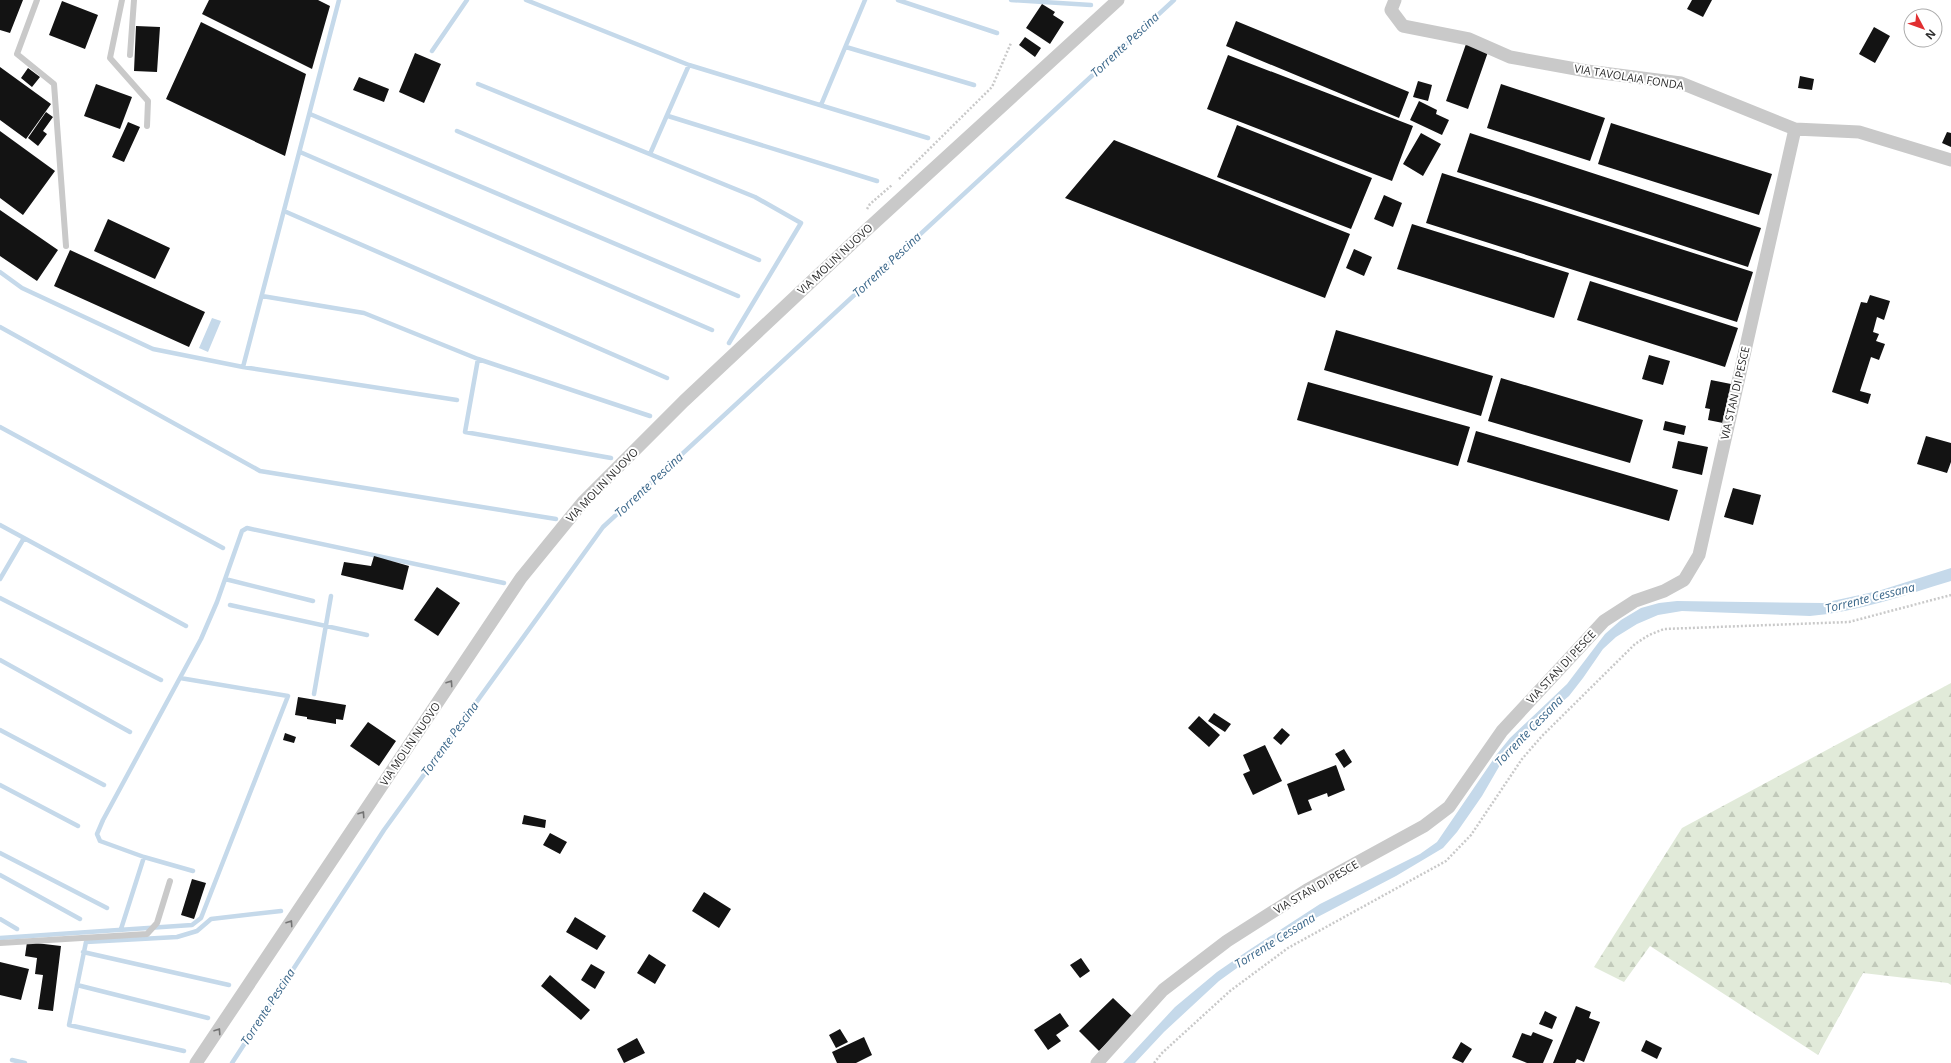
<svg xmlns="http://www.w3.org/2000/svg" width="1951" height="1063" viewBox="0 0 1951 1063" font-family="'Open Sans',sans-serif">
<defs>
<pattern id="forest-firs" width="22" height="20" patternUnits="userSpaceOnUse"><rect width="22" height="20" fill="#e1ead9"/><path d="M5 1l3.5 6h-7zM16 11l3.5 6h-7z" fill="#c1c9ba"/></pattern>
</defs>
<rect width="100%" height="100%" fill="#fff"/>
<path fill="url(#forest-firs)" d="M1951,683V985L1948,983L1863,973L1818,1055L1650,946L1624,982L1594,967L1682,828Z"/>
<path fill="#c5d9ea" d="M212,318L221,321L208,352L199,348Z
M1951,568V581C1905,595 1858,612 1810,616L1682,611L1658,615L1637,624L1616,637L1603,649L1583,678L1569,696L1542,719L1500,765L1482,796L1457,832L1443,848L1396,876L1310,921L1255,955L1219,981L1164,1032L1135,1063H1123L1175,1007L1217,972L1249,950L1320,904L1420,854L1437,842L1497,754L1510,738L1567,684L1605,634L1621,620L1641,608L1659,603L1677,601L1823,603L1878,591Z"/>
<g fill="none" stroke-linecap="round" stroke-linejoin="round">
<path stroke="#c5d9ea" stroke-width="4.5" d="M526,0L689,65L928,138
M898,0L997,33
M1011,0L1091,5
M846,47L974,85
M432,51L467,0
M478,84L755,197L801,223L729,343
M821,105L865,0
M310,114L738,296
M668,116L877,181
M457,131L759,260
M300,152L712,330
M650,154L689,65
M284,211L667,378
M0,272L22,288L153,349L243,367L457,400
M262,296L364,313L478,359L650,416
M0,327L260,471L556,519
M478,359L465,432L611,458
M243,367L339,0
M0,427L223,548
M0,525L186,626
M0,579L24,538
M225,579L313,601
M0,598L161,680
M230,605L367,635
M0,660L130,732
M314,694L331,596
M0,730L104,785
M0,785L78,826
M0,853L107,908
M193,871L144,857L100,841L97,834L103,820L201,639L217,602L242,531L247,528L504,583
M0,875L80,919
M0,919L17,929
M121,929L144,857
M0,938L192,925L201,918L288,696L180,678
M83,952L229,985
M77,985L208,1018
M184,1051L69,1025L86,942L177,937L197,931L211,919L281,911
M12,1060L25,1063
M232,1063L384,830L603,527L1174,0"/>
</g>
<path fill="#131313" d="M0,0H23L10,33L0,30Z
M209,0H318L330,6L312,69L202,14Z
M1692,0H1712L1703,17L1687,9Z
M62,1L98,15L85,49L49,35Z
M1042,4L1055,12L1053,15L1064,22L1050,44L1026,28Z
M1236,21L1409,92L1399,118L1226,46Z
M201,22L306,74L285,156L166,99Z
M136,26L160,27L157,72L134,71Z
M1874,27L1890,36L1875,63L1859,54Z
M1025,37L1041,48L1035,57L1019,45Z
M1466,44L1488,52L1468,109L1446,101Z
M415,53L441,64L424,103L399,92Z
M1228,55L1413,126L1392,181L1207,109Z
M0,67L51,104L26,139L0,120Z
M28,68L40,77L32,87L21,78Z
M1800,76L1814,79L1812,90L1798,88Z
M359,77L389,89L384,102L353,90Z
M1418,81L1432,85L1428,101L1413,97Z
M96,84L132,97L120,129L84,116Z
M1501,84L1605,118L1590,161L1487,128Z
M1419,101L1437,110L1436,114L1449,120L1442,135L1410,120Z
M46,112L53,117L43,131L47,134L38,146L28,138Z
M128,122L140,127L124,162L112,157Z
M1611,123L1772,174L1759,215L1598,164Z
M1237,125L1372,178L1351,229L1217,177Z
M0,131L55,171L23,215L0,198Z
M1947,132L1951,133V147L1942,143Z
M1421,133L1441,144L1423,176L1403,164Z
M1470,133L1761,228L1748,267L1457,172Z
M1114,140L1350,234L1325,298L1065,198Z
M1442,173L1753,272L1737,322L1426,223Z
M1384,195L1402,203L1393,227L1374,219Z
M0,210L58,250L37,281L0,256Z
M108,219L170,248L155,279L94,251Z
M1412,224L1569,273L1554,318L1397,269Z
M1354,249L1372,257L1364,276L1346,268Z
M70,250L205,312L189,347L54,286Z
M1590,281L1738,328L1725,367L1577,320Z
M1870,295L1890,301L1884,320L1877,317L1873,332L1879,334L1876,341L1885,344L1879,360L1871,357L1860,391L1871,394L1868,404L1832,392L1861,302L1867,303Z
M1336,330L1493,376L1481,416L1324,370Z
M1649,355L1670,361L1663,385L1642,379Z
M1501,378L1643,420L1630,463L1488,421Z
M1711,380L1736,385L1728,424L1708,420L1710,409L1705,408Z
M1308,382L1470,427L1458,466L1297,420Z
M1665,421L1686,426L1684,435L1663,430Z
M1476,431L1678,490L1669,521L1467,462Z
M1926,436L1951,443V462L1947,473L1917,464Z
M1678,441L1708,447L1702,475L1672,468Z
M1733,488L1761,495L1753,525L1724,517Z
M374,556L409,566L403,590L341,575L344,562L371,566Z
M437,587L460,603L438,636L414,620Z
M298,697L346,705L343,720L336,719V724L307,719V717L295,715Z
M1214,713L1231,724L1225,732L1208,721Z
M1199,716L1220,735L1209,747L1188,728Z
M368,722L396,741L379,766L350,746Z
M1282,728L1290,735L1281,745L1273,738Z
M285,733L296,737L294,743L283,740Z
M1265,745L1282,781L1253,795L1243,774L1250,771L1243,755Z
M1344,749L1352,762L1344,768L1335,754Z
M1336,765L1345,790L1328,797L1327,793L1308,800L1312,810L1298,815L1287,784Z
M524,815L546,820L545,828L522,824Z
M550,833L567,842L560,854L543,845Z
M192,879L206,883L194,919L181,915Z
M704,892L731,909L719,928L692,911Z
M575,917L606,936L597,950L566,932Z
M27,942L61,946L53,1011L38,1009L43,975L35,974L37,958L25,956Z
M649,954L666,965L655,984L637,973Z
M1081,958L1090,971L1080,978L1070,965Z
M0,962L29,969L21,1000L0,995Z
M591,964L605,972L595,989L581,980Z
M550,975L590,1010L581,1020L541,986Z
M1113,998L1133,1017L1099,1051L1079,1031Z
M1576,1006L1591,1012L1589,1018L1600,1022L1584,1062L1577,1059L1575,1063H1553Z
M1545,1011L1557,1017L1552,1029L1539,1024Z
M1060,1013L1069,1026L1056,1035L1061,1041L1048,1050L1034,1030Z
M840,1029L848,1042L836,1048L829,1035Z
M1533,1032L1553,1040L1543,1063H1527L1512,1057L1522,1033L1531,1036Z
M864,1037L872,1055L856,1063H837L832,1052Z
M637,1038L645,1053L624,1063L617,1049Z
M1646,1040L1662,1048L1657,1059L1641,1051Z
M1461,1042L1472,1049L1463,1063L1452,1058Z"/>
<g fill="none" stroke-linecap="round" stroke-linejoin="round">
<path stroke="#c9c9c9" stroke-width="2.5" stroke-dasharray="2 2" stroke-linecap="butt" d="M899,179L992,87L1011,43
M867,209L870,204L892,185
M1154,1063L1162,1053L1230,991L1288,948L1446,861L1471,835L1522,759L1542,736L1635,644L1649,635L1664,629L1849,622L1951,595"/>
<path stroke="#c9c9c9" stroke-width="6" d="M37,0L17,54L54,84L66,246
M122,0L110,58L148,101L147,126
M130,55L134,0
M0,943L147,934L157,923L170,881"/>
<path stroke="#c9c9c9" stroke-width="13" d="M1395,0L1391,10L1403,26L1469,39L1510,57L1587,71L1681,83L1795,129L1859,132L1951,160
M196,1063L521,578L583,502L684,401L861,235L1118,0
M1097,1063L1163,990L1227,941L1307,890L1424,826L1449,807L1502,731L1604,621L1635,601L1664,591L1684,580L1699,555L1795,129"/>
</g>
<defs><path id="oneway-chevron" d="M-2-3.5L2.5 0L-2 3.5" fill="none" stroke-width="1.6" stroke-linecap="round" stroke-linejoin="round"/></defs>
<g stroke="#737373">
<use href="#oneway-chevron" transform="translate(450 683) rotate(-56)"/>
<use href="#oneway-chevron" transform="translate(362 814) rotate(-56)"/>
<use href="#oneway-chevron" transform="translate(290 923) rotate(-56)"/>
<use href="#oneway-chevron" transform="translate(218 1031) rotate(-56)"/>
</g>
<g text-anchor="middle" stroke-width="4" stroke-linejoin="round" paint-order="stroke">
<g font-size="11" fill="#2c2c2c" stroke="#fff">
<text transform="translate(1629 77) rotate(9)" y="4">VIA TAVOLAIA FONDA</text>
<text transform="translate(835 259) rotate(-43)" y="4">VIA MOLIN NUOVO</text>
<text transform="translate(1735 393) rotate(-77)" y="4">VIA STAN DI PESCE</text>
<text transform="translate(602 485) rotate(-46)" y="4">VIA MOLIN NUOVO</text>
<text transform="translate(1561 667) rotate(-47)" y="4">VIA STAN DI PESCE</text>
<text transform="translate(410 744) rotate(-56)" y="4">VIA MOLIN NUOVO</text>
<text transform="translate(1316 887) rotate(-30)" y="4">VIA STAN DI PESCE</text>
</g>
<g font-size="12" font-style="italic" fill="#3c688b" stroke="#fff">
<text transform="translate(1125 45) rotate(-43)" y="4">Torrente Pescina</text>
<text transform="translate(887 265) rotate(-43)" y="4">Torrente Pescina</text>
<text transform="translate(649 485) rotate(-43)" y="4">Torrente Pescina</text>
<text transform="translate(1870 598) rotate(-14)" y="4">Torrente Cessana</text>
<text transform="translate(1529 731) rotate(-46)" y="4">Torrente Cessana</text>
<text transform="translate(450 739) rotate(-54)" y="4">Torrente Pescina</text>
<text transform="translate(1275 941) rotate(-32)" y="4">Torrente Cessana</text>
<text transform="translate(268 1007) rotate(-57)" y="4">Torrente Pescina</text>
</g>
</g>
<g transform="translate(1923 28) rotate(131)"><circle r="19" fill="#ffffff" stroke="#ababab"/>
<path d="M0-3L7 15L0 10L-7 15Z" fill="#e12f31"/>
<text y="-6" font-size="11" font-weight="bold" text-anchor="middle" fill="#2c2c2c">N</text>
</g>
</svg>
